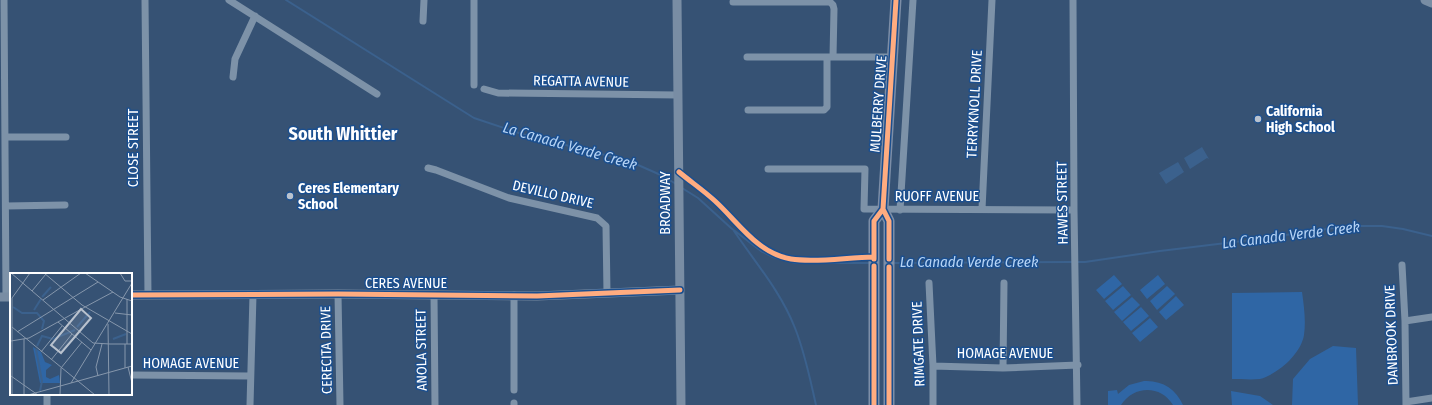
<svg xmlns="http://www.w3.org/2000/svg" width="1432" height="405" viewBox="0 0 1432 405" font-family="'Fira Sans Condensed',sans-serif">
<rect width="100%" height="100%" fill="#365274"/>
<path fill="#2f66a5" d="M1114,275L1122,284L1104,299L1096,290Z
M1158,275L1165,284L1147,299L1140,290Z
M1123,286L1131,295L1113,310L1105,301Z
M1167,286L1175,294L1157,310L1150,301Z
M1302,292C1304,306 1306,321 1304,335C1301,354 1278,374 1260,379C1251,380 1240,379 1232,379V293Z
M1176,296L1184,305L1166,320L1159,312Z
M1132,297L1140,305L1122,321L1114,312Z
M1141,307L1149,316L1131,331L1123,322Z
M1150,318L1158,327L1140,342L1132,333Z
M1333,346L1356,348L1358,405H1292L1293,379L1310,359Z
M1144,381C1162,380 1176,389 1183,405H1173C1161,385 1134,385 1121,405H1108V391L1117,390L1118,394L1129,385Z
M1231,391L1260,396L1273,405H1232Z"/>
<path fill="#3b618d" d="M1202,147L1209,159L1207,158L1190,169L1184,158Z
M1178,162L1184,172L1166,184L1159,173Z"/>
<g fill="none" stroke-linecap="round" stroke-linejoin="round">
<path stroke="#3b618d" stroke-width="2" d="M286,0L474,118L522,134L629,161L663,176L676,184
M682,188L698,198L731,228L761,251L773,257L795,263H870
M734,231C755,262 781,292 795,328C805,353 810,379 816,405
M1077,262H1085L1160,251L1251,240L1348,226H1382L1403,229L1432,236
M893,263L1072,262"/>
<path stroke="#7d92a8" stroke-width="7" d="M4,0L6,297
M145,0L148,295
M229,0L377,94
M474,0V85
M1073,0L1074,210L1077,405
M733,2H830L833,5L834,9L833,57
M423,21L424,0
M747,57H893
M233,77L235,59L255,16
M484,89L498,93L678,95
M748,110H824L827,107V57
M5,137H66
M428,168L436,170L509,198L597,218L606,226L607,293
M768,169H865L864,209L1074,210
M6,206L65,205
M982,209L992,0
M900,210L913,0
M1402,265L1405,321L1406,405
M929,283L933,366V405
M338,294L340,405
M434,295L435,405
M1405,321L1432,317
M933,366L1003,368L1078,365
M1003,368L1004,283
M131,375L250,376
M514,390V295
M1406,402L1432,398
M514,403V405
M47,405V394
M250,405L253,295"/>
<path stroke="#798da4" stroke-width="9" d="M677,0L681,405
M1425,0L1432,3
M131,295L338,294L537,296L680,290
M0,297H11"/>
<path stroke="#7d8ea7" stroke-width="11" d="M874,405V221L883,209
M889,405V221L883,209L896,0"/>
<defs>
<path id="cycleway" d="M679,172C691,182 703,190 715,201C739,223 757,253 791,259C817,263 848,257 874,257
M874,259V221L883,209
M889,259V221L883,209L896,0
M889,267V405
M131,295L338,294L537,296L680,290
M874,405V266"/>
</defs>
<use href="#cycleway" stroke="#1b4f8f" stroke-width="8"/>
<use href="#cycleway" stroke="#ffac80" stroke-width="5"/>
</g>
<g fill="#b9c2ce" stroke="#1b4f8f" stroke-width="1.5">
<circle cx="1258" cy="119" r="4"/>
<circle cx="290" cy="196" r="4"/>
</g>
<g text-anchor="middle" stroke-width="3" stroke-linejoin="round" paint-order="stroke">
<g font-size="14" fill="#fff" stroke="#1b4f8f">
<text transform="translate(581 81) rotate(1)" y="5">REGATTA AVENUE</text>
<text transform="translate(878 104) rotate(-86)" y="5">MULBERRY DRIVE</text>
<text transform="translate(974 104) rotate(-87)" y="5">TERRYKNOLL DRIVE</text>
<text transform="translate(133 148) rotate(-90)" y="5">CLOSE STREET</text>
<text transform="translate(553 194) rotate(13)" y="5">DEVILLO DRIVE</text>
<text x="937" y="201">RUOFF AVENUE</text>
<text transform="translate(665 203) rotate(-90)" y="5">BROADWAY</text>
<text transform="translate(1062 203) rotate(-91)" y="5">HAWES STREET</text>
<text x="406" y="288">CERES AVENUE</text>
<text transform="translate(1391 335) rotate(-92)" y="5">DANBROOK DRIVE</text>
<text transform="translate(918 344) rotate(-92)" y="5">RIMGATE DRIVE</text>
<text transform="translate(326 350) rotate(-91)" y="5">CERECITA DRIVE</text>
<text transform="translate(421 350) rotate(-91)" y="5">ANOLA STREET</text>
<text x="1005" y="358">HOMAGE AVENUE</text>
<text x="191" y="368">HOMAGE AVENUE</text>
</g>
<g font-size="14" font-weight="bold" fill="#fff" stroke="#1b4f8f" text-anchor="start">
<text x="1266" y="116">California<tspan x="1266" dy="16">High School</tspan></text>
<text x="298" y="193">Ceres Elementary<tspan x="298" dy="16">School</tspan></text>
</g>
<g font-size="15" font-style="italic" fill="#b5d3f5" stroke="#1b4f8f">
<text transform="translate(570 146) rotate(16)" y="5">La Canada Verde Creek</text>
<text transform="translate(1291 235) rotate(-7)" y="5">La Canada Verde Creek</text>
<text x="969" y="267">La Canada Verde Creek</text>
</g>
<g font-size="18" font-weight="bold" fill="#fff" stroke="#1b4f8f">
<text x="343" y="140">South Whittier</text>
</g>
</g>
<g transform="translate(10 273)">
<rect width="122" height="122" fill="#365274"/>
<path d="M23,74L31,79L35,89L42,92L36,97V104L40,106L49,102L50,110H30Z" fill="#2f66a5"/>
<path fill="none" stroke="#3b618d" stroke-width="2" d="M32,24L41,14M3,34L12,40H27L34,48L32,56M24,37L31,26M67,54L80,39M103,66L116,61M27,73L32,63L43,66L65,57M26,76L32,108L30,118"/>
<path fill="none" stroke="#8697ac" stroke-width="1" d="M1,0L83,70L100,71M34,0L72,32L122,61M75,0L110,24L122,28M110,0L115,8H122M22,18L36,1M33,27L71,0M75,34L103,19M105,40L122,42M48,49L81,77M98,51L99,122M2,54L85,122M7,59L88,9M14,66V122M1,68L19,65L75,34M100,71H122M117,71V26M31,79L52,53M41,87L62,61M118,94L122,110M51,95L72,69M115,95V71M1,103L28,122M88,103L86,94L92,71M61,110L122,10M2,122V25L20,0M18,122L122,93M50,122L51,95"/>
<path fill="#b9c2ce" fill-opacity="0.15" stroke="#b9c2ce" stroke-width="2" d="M71,36L81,45L51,80L41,72Z"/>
<rect width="122" height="122" fill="none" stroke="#fff" stroke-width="2"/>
</g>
</svg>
